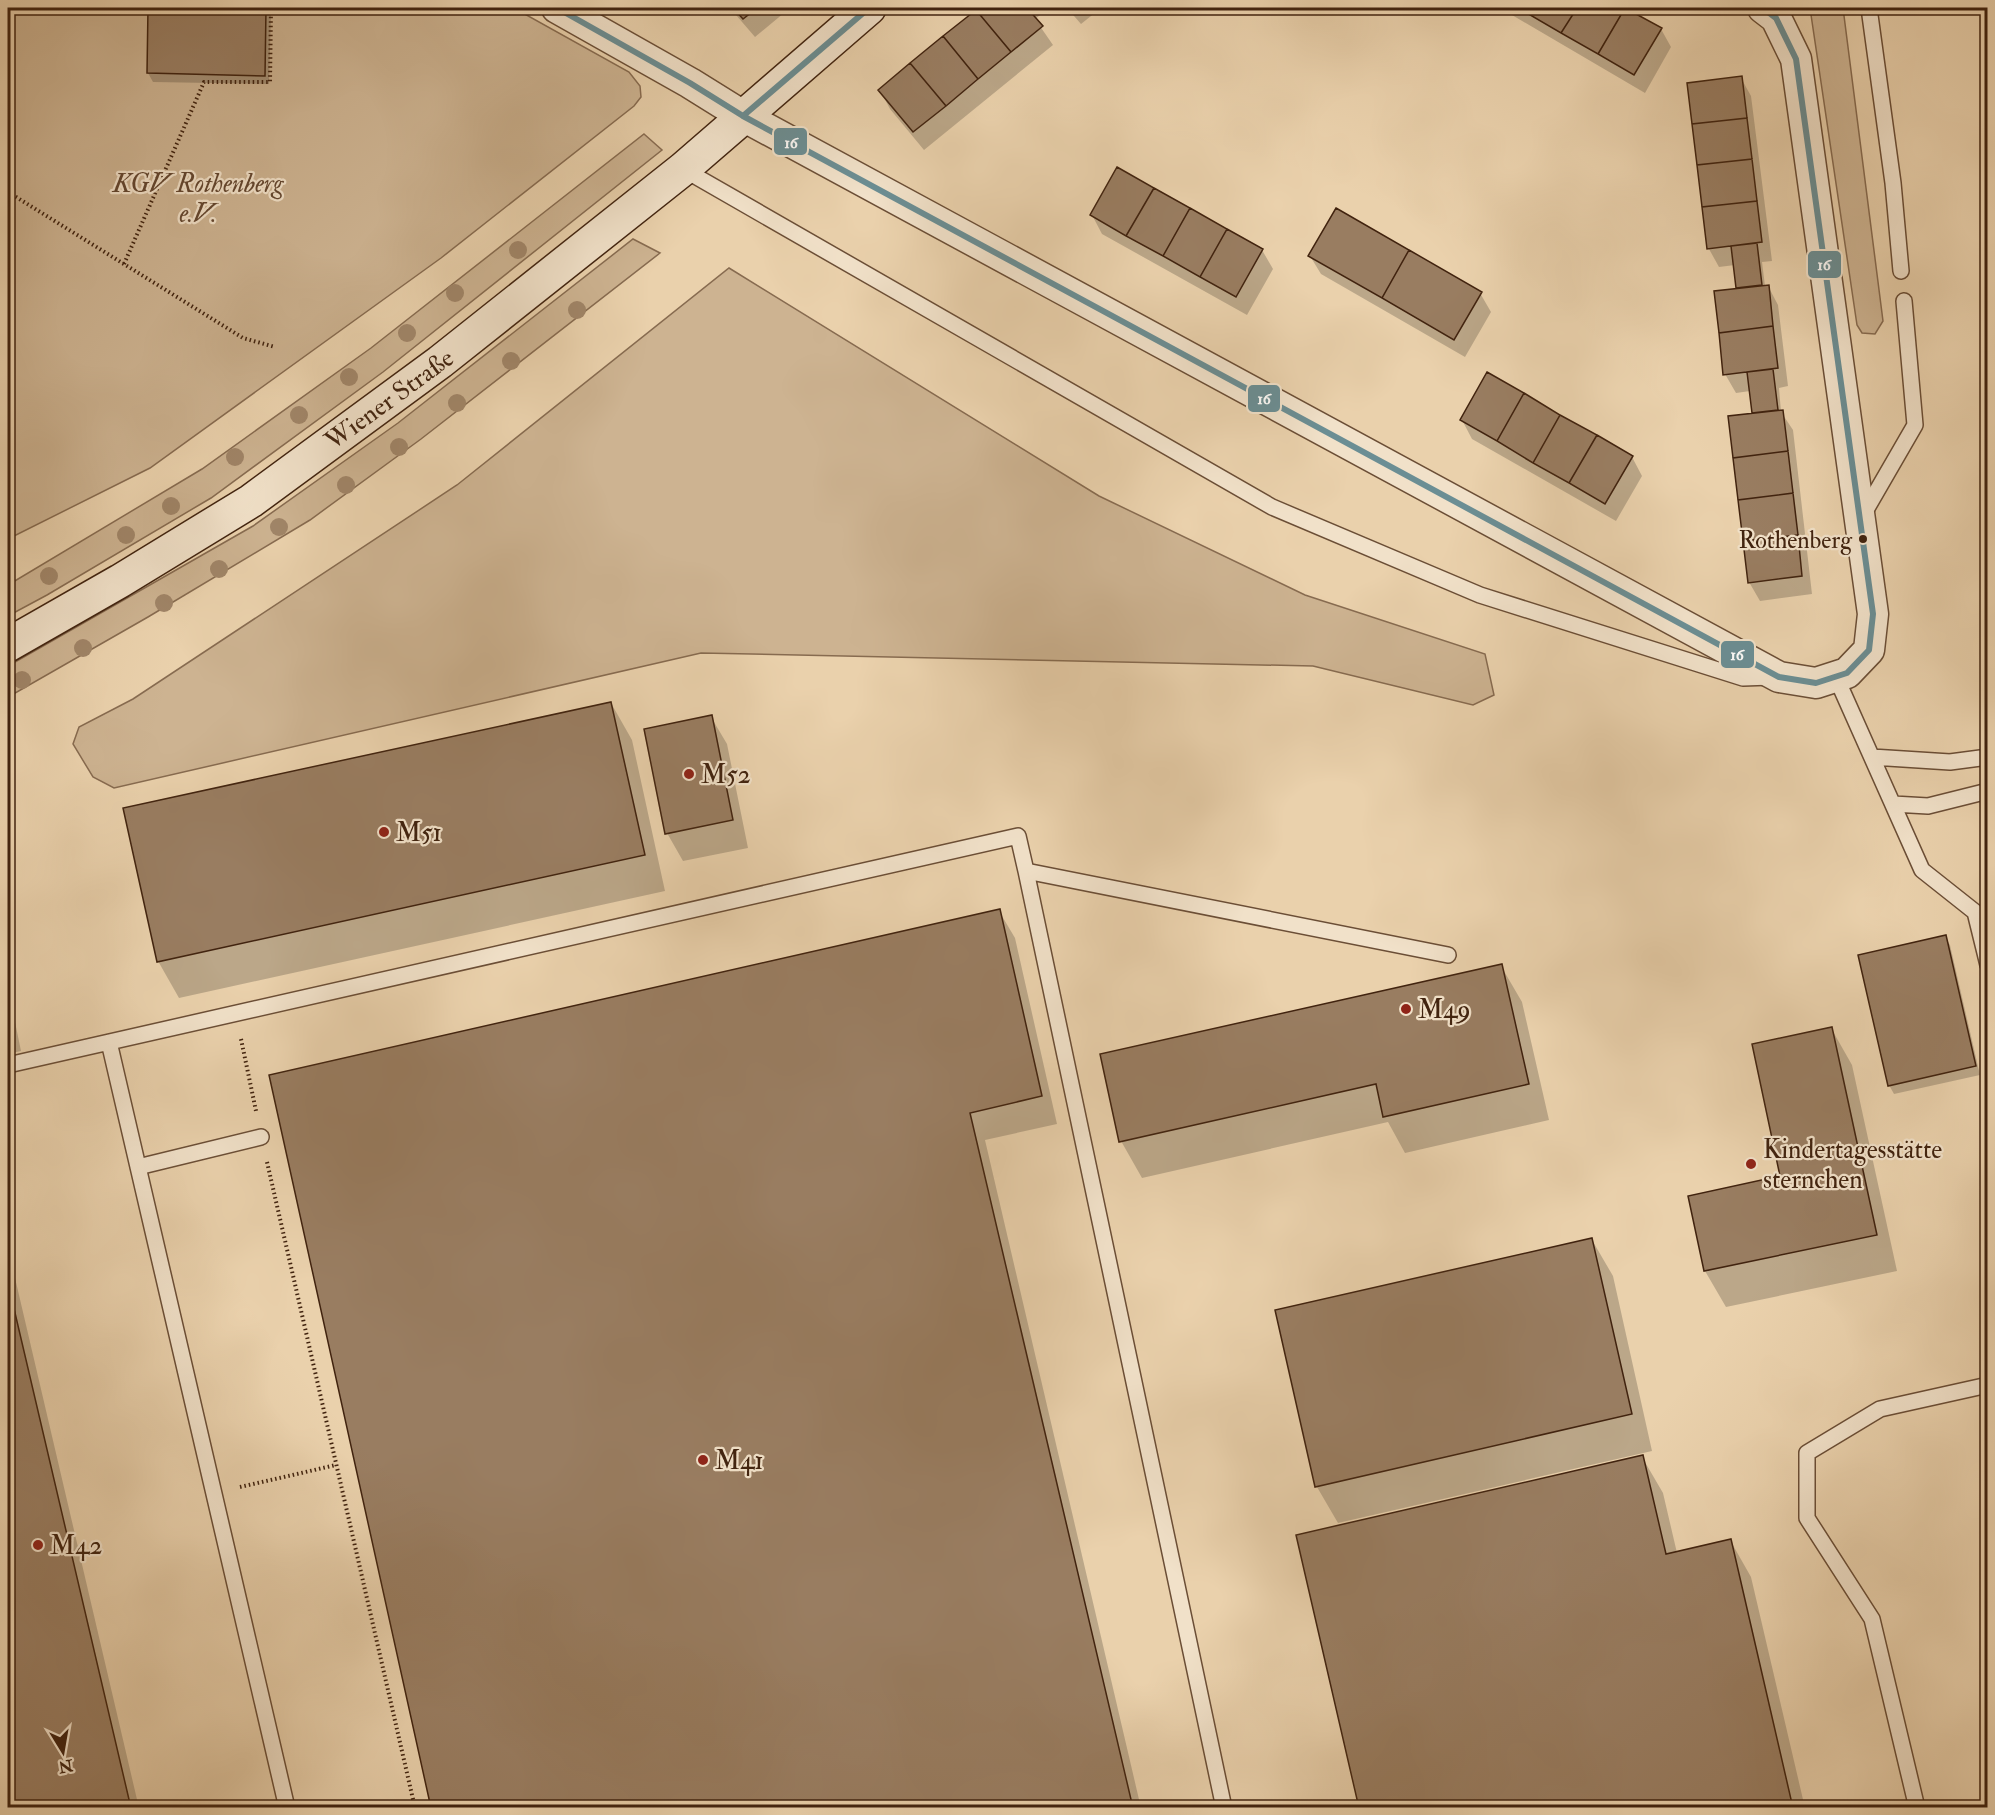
<svg xmlns="http://www.w3.org/2000/svg" width="1995" height="1815" viewBox="0 0 1995 1815" font-family="'IM FELL Double Pica',serif">
<rect width="100%" height="100%" fill="#ead1ac"/>
<filter id="stains"><feTurbulence type="fractalNoise" baseFrequency=".00333" numOctaves="4"/><feColorMatrix values="0 0 0 0 .2 0 0 0 0 .09 0 0 0 0 .02 0 0 0 .5 -.17"/></filter>
<radialGradient id="worn" r=".72"><stop offset=".6" stop-color="#630" stop-opacity="0"/><stop offset="1" stop-color="#630" stop-opacity=".3"/></radialGradient>
<path fill="#cdb391" stroke="#876b50" stroke-width="1.5" d="M8,8H514L629,72L640,86L641,97L634,106L441,258L150,468L8,539Z
M1810,8H1843L1883,321L1875,334L1862,333L1857,325Z
M644,134L662,150L383,372L211,498L47,595L8,616V585L202,469L371,348Z
M633,239L660,253L421,439L310,520L148,617L10,696L8,693V666L253,526L398,423Z
M729,268L1099,496L1305,595L1485,654L1494,695L1473,705L1313,666L701,653L114,788L93,777L73,744L79,727L133,699L457,485Z"/>
<path fill="#0003" d="M149,8H267L271,14L269,84L153,82L148,73Z
M730,8H790L755,37Z
M981,8H1049L1035,19L1053,45L924,150L890,109L880,90Z
M1067,8H1101L1081,24Z
M1500,8H1624L1661,29L1671,47L1645,93Z
M1741,78L1751,96L1772,261L1762,262L1765,286H1768L1778,305L1788,386L1779,388L1781,412L1793,430L1812,594L1760,601L1749,582L1753,415L1750,391L1736,393L1725,374L1738,289L1735,265L1719,267L1709,249Z
M1092,215L1262,250L1273,269L1247,315L1102,234Z
M1310,256L1480,293L1491,312L1465,357L1321,274Z
M1462,420L1632,457L1642,476L1616,521L1472,439Z
M611,703L632,740L665,891L179,998L158,961Z
M711,717L727,744L748,848L683,861L667,833Z
M999,911L1015,938L1057,1124L985,1140L1141,1808H432Z
M1945,937L1950,945L1980,1075L1894,1094L1889,1085Z
M1501,966L1522,1002L1549,1120L1405,1153L1388,1122L1142,1178L1121,1141Z
M8,988L21,1051L8,1054Z
M1831,1028L1852,1065L1897,1271L1726,1307L1705,1271L1689,1197L1782,1177Z
M1592,1240L1613,1276L1652,1451L1338,1523L1317,1487Z
M8,1248L139,1808H8Z
M1642,1457L1663,1493L1677,1553L1730,1540L1751,1577L1805,1808H1361Z"/>
<path fill="#997d61" stroke="#41230f" stroke-width="1.5" d="M148,8H266L265,76L147,73Z
M733,8H757L743,19Z
M979,8H1027L1043,26L1011,52L976,10Z
M1528,8H1577L1561,33L1525,12Z
M1577,8H1625L1598,54L1561,33Z
M1625,8L1662,28L1634,75L1598,54Z
M976,10L1011,52L978,79L943,36Z
M943,36L978,79L946,106L910,63Z
M910,63L946,106L913,132L878,90Z
M1742,76L1747,118L1692,124L1687,83Z
M1747,118L1752,159L1697,165L1692,124Z
M1752,159L1757,201L1702,207L1697,165Z
M1117,167L1154,188L1126,236L1090,215Z
M1154,188L1190,208L1163,256L1126,236Z
M1757,201L1762,242L1707,249L1702,207Z
M1190,208L1227,229L1200,277L1163,256Z
M1336,208L1409,250L1382,298L1308,256Z
M1227,229L1263,249L1236,297L1200,277Z
M1757,243L1762,285L1736,288L1731,246Z
M1409,250L1482,292L1454,340L1382,298Z
M1769,285L1773,326L1719,333L1714,291Z
M1773,326L1778,368L1723,375L1719,333Z
M1773,369L1778,410L1752,413L1747,372Z
M1487,372L1524,393L1497,441L1460,420Z
M1524,393L1560,415L1533,463L1497,441Z
M1783,410L1788,451L1733,458L1728,416Z
M1560,415L1597,435L1569,483L1533,463Z
M1597,435L1633,456L1605,504L1569,483Z
M1788,451L1793,493L1738,500L1733,458Z
M1793,493L1798,535L1743,541L1738,500Z
M1798,535L1802,576L1748,583L1743,541Z
M611,702L645,855L157,962L123,808Z
M712,715L733,820L665,834L644,729Z
M1000,909L1042,1096L970,1113L1133,1808H431L269,1075Z
M1946,935L1976,1066L1888,1086L1858,955Z
M1502,964L1529,1084L1383,1117L1376,1084L1119,1142L1100,1054Z
M1832,1027L1877,1235L1704,1271L1688,1196L1780,1176L1752,1044Z
M1592,1238L1632,1414L1315,1487L1275,1310Z
M8,1283L131,1808H8Z
M1643,1455L1666,1554L1731,1539L1793,1808H1359L1296,1535Z"/>
<g fill="none" stroke-linecap="round" stroke-linejoin="round">
<defs>
<path id="lane" d="M1869,8L1893,183L1901,271
M683,169L1272,507L1480,595L1743,678L1771,677
M1863,515L1915,425L1904,301
M1836,677L1922,870L1975,912L1988,965
M1872,757L1950,762L1988,757
M1893,804L1928,806L1988,791
M1026,871L1224,1808
M109,1042L287,1808
M8,1065L1018,836L1026,871L1448,955
M138,1167L261,1137
M1917,1808L1872,1619L1807,1518V1453L1880,1409L1988,1385"/>
<path id="street" d="M557,8L690,83L743,116L1779,677L1816,683L1847,673L1869,650L1873,614L1796,59L1776,18L1763,8"/>
<path id="secondary" d="M8,645L120,581L251,501L440,362L683,169L869,8"/>
</defs>
<use href="#lane" stroke="#6b4e36" stroke-width="18"/>
<use href="#street" stroke="#6b4e36" stroke-width="33"/>
<use href="#secondary" stroke="#41230f" stroke-width="36"/>
<path stroke="#41230f" stroke-width="4" stroke-dasharray="1.5 3" stroke-linecap="butt" d="M8,192L243,338L275,347
M124,264L204,82H270L271,8
M241,1039L256,1111
M267,1162L415,1808
M240,1487L336,1465
M399,1808L414,1804"/>
<use href="#lane" stroke="#f1e1c9" stroke-width="15"/>
<use href="#street" stroke="#f1e1c9" stroke-width="30"/>
<use href="#secondary" stroke="#f1e1c9" stroke-width="33"/>
<defs>
<path id="bus-1" d="M557,8L690,83L743,116L1779,677L1816,683L1847,673L1869,650L1873,614L1796,59L1776,18L1763,8
M743,116L869,8"/>
</defs>
<use href="#bus-1" stroke="#f1e1c9" stroke-width="10"/>
<use href="#bus-1" stroke="#6b8e94" stroke-width="6"/>
</g>
<g fill="#a08568">
<circle cx="518" cy="250" r="9"/>
<circle cx="455" cy="293" r="9"/>
<circle cx="577" cy="310" r="9"/>
<circle cx="407" cy="333" r="9"/>
<circle cx="511" cy="361" r="9"/>
<circle cx="349" cy="377" r="9"/>
<circle cx="457" cy="403" r="9"/>
<circle cx="299" cy="415" r="9"/>
<circle cx="399" cy="447" r="9"/>
<circle cx="235" cy="457" r="9"/>
<circle cx="346" cy="485" r="9"/>
<circle cx="171" cy="506" r="9"/>
<circle cx="279" cy="527" r="9"/>
<circle cx="126" cy="535" r="9"/>
<circle cx="219" cy="569" r="9"/>
<circle cx="49" cy="576" r="9"/>
<circle cx="164" cy="603" r="9"/>
<circle cx="83" cy="648" r="9"/>
<circle cx="22" cy="680" r="9"/>
</g>
<circle fill="#41230f" stroke="#f1e1c9" stroke-width="2" cx="1863" cy="539" r="5"/>
<g fill="#8f2418" stroke="#f1e1c9" stroke-width="2">
<circle cx="689" cy="774" r="6"/>
<circle cx="384" cy="832" r="6"/>
<circle cx="1406" cy="1009" r="6"/>
<circle cx="1751" cy="1164" r="6"/>
<circle cx="703" cy="1460" r="6"/>
<circle cx="38" cy="1545" r="6"/>
</g>
<g text-anchor="middle" stroke-width="4.5" stroke-linejoin="round" paint-order="stroke">
<g font-size="24" fill="#41230f" stroke="#f1e1c9" text-anchor="end">
<text x="1852" y="548">Rothenberg</text>
</g>
<g font-size="26" font-style="italic" fill="#644730" stroke="#f1e1c9">
<text x="198" y="192">KGV Rothenberg<tspan x="198" dy="30">e.V.</tspan></text>
</g>
<g font-size="26" fill="#41230f" stroke="#f1e1c9">
<text transform="translate(389 399) rotate(-36)" y="9">Wiener Straße</text>
</g>
<g font-size="26" fill="#41230f" stroke="#f1e1c9" text-anchor="start">
<text x="701" y="783">M52</text>
<text x="396" y="841">M51</text>
<text x="1418" y="1018">M49</text>
<text x="1763" y="1158">Kindertagesstätte<tspan x="1763" dy="30">sternchen</tspan></text>
<text x="715" y="1469">M41</text>
<text x="50" y="1554">M42</text>
</g>
</g>
<g stroke="#f1e1c9" stroke-width="2">
<rect x="773" y="127" width="35" height="29" rx="6" fill="#6b8e94"/>
<rect x="1807" y="250" width="35" height="29" rx="6" fill="#6b8e94"/>
<rect x="1247" y="384" width="34" height="29" rx="6" fill="#6b8e94"/>
<rect x="1720" y="640" width="35" height="29" rx="6" fill="#6b8e94"/>
</g>
<g font-size="16" text-anchor="middle" font-weight="bold" fill="#fff">
<text x="791" y="148">16</text>
<text x="1824" y="270">16</text>
<text x="1264" y="404">16</text>
<text x="1737" y="660">16</text>
</g>
<rect width="1995" height="1815" fill="none" stroke="#ead1ac" stroke-width="30"/>
<rect x="9" y="9" width="1977" height="1797" fill="none" stroke="#41230f" stroke-width="3"/>
<rect x="15" y="15" width="1965" height="1785" fill="none" stroke="#41230f" stroke-width="1.5"/>
<g transform="translate(63 1752) rotate(169)" stroke="#f1e1c9" stroke-width="4.5" paint-order="stroke">
<path d="M0-4.5L10 22L0 15L-10 22Z" fill="#41230f"/>
<text y="-9" font-size="16" font-weight="bold" text-anchor="middle" fill="#41230f">N</text>
</g>
<rect width="100%" height="100%" filter="url(#stains)"/>
<rect width="100%" height="100%" fill="url(#worn)"/>
</svg>
